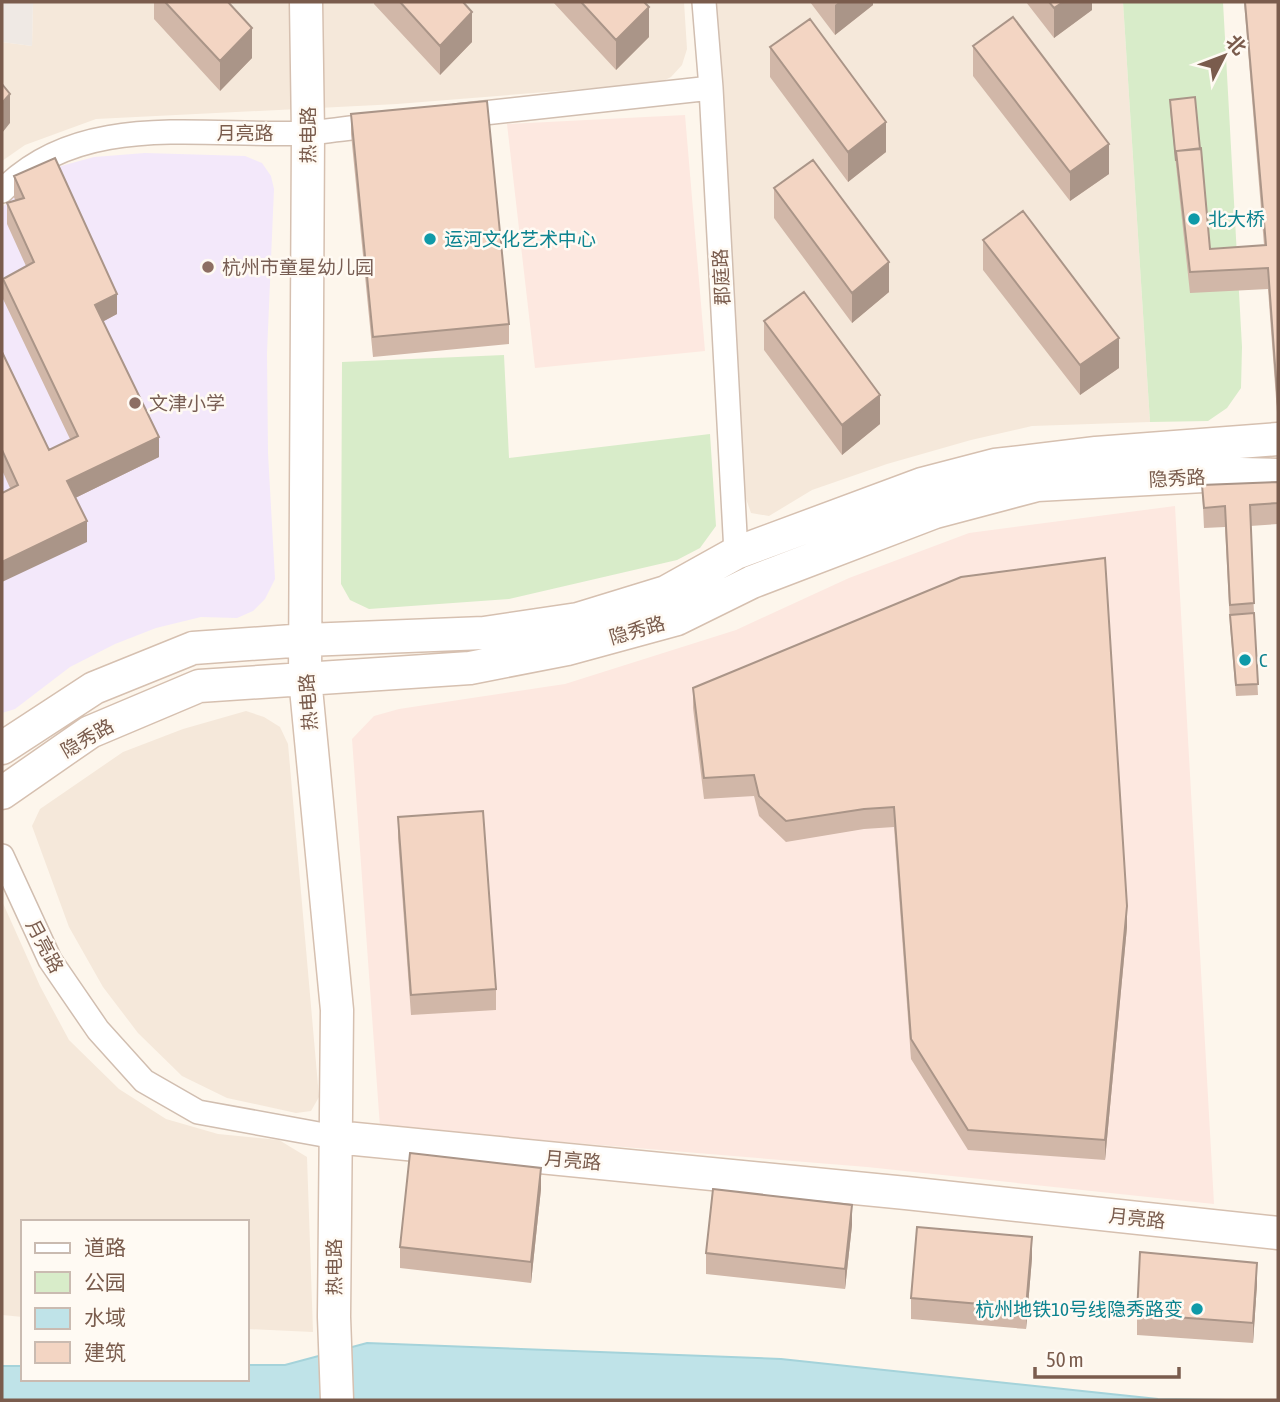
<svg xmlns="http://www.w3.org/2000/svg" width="1280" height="1402" viewBox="0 0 1280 1402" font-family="'Asap Condensed','Noto Sans SC',sans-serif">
<rect width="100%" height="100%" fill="#fdf6ec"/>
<path fill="#f5e8da" d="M33,2H684L687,49L682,65L671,77L659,83L397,104L96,119L25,145L2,161V42L32,46Z
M711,2H1123L1150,422L1032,426L971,440L887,464L812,490L769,516L751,513L745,496L727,330Z
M246,711L264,717L280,727L288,744L319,1097L311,1111L296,1113L227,1098L182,1076L138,1033L103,987L69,927L32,826L40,809L123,752L183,729Z
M2,901L40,986L69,1040L119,1089L166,1119L218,1134L279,1140L307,1157L313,1332L247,1329V1222H23V1317L2,1315Z"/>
<path fill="#fde8e0" d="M685,115L705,351L535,368L507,124Z
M1175,506L1214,1204L867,1167L380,1127L352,739L374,716L399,709L565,684L736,630L849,578L969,533Z"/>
<path fill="#efe9e4" d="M2,2H33L32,46L2,42Z"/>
<path fill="#f3e8fa" d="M145,153L245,156L262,163L271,176L274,189L267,353L268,453L275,579L265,599L253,611L237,618L201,617L156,628L115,644L70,667L15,709L2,713V208L26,185L61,166L94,157Z"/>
<path fill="#d8ecc9" d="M1123,2H1223L1242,347L1241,388L1227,408L1208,421L1150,422Z
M504,355L509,458L710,434L716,526L700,548L677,560L509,599L369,609L350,600L341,584L342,362Z"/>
<path fill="#bfe3e8" stroke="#a5d3da" stroke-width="2" d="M367,1343L781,1359L1158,1399L1227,1400H2V1366H23V1379H247V1365H285Z"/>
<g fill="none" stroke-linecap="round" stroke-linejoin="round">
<defs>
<path id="street" d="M704,2L711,88L736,553
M457,116L711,88
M2,191C81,109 205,138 307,133C332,131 357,127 381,124
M2,856L50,960L98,1030L144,1081L198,1112L335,1137"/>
<path id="secondary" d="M306,2L308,133L305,678L337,1010L334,1317L337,1400
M2,748L94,688L193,648L306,640L484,633L578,619L666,592L736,553L922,484L995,465L1096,453L1278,439
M2,793L90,732L199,686L470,668L567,649L677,619L752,582L935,512L1037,485L1241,474L1278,475
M335,1137L906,1193L1278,1233"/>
</defs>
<use href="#street" stroke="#d1beb0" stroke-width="26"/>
<use href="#secondary" stroke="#d6c0b0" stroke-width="35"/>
<use href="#street" stroke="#fff" stroke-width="23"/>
<use href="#secondary" stroke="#fff" stroke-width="32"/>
</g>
<path fill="#d1b7a8" d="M154,2H228L252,58L220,91L154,19Z
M374,2H463L472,42L440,75L374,4Z
M553,2H644L649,37L616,70Z
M810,2H873V5L835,35Z
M1026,2H1092V10L1054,38Z
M1244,2H1278V426L1268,289L1190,293L1170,110V100L1210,249L1264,245Z
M973,46L1109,174L1070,201L973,76Z
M770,47L886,152L848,182L770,77Z
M351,114L509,324V344L373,357L351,134Z
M14,176L117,314L103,321L159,457L75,498L87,542L10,488L2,470V352L49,450L70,439L3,299V279L26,266L7,224V203L15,200L14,197Z
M774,188L889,292L852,323L774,218Z
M983,240L1119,368L1080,395L983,270Z
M764,321L880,424L842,455L764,350Z
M1278,482V524L1250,526L1254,613L1258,695L1236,696L1230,625L1225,527L1204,528L1202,485Z
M693,688L1127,927L1105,1160L968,1150L911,1059L894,827L864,829L786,842L759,816L754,796L704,799L693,708Z
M398,817L496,989V1010L411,1015L398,838Z
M541,1189L531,1283L400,1268V1247Z
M852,1225L845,1289L706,1274V1253Z
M1032,1258L1026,1329L911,1319V1298Z
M1257,1284L1253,1343L1137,1335V1314Z"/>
<path fill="#aa9588" d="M839,2H873V5L835,35V5Z
M1063,2H1092V10L1054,38V8Z
M649,7V37L616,70V40Z
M472,12V42L440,75V46Z
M252,28V58L220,91V61Z
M10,94V123L2,133V103Z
M886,122V152L848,182V152Z
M1109,144V174L1070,201V172Z
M889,262V292L852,323V293Z
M117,294V314L95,326V305Z
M1119,338V368L1080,395V365Z
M880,395V424L842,455V425Z
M159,437V457L67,502V481Z
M87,521V542L2,582V562Z
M1127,906V927L1105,1160V1140Z
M541,1168V1189L531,1283V1262Z
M852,1205V1225L845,1289V1269Z
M1032,1237V1258L1026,1329V1308Z
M1257,1263V1284L1253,1343V1323Z"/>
<path fill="#f3d5c3" stroke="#aa9588" stroke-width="2" d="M165,2H228L252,28L220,61Z
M400,2H463L472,12L440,46Z
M581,2H644L649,7L616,40Z
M1049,2H1063L1054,8Z
M1245,2H1278V406L1268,268L1190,272L1176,151L1201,148L1210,249L1266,245Z
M1013,17L1109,144L1070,172L973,46Z
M810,19L886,122L848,152L770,47Z
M2,84L10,94L2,103Z
M1195,97L1200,149L1176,151V161L1170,100Z
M487,101L509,324L373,337L351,114Z
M55,158L117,294L95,305L159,437L67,481L87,521L2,562V493L18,485L2,450V352L49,450L78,436L3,279L34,262L7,203L24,198L14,176Z
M813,160L889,262L852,293L774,188Z
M1023,211L1119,338L1080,365L983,240Z
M804,292L880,395L842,425L764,321Z
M1278,482V503L1250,505L1254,603L1230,605L1225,506L1204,508L1202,485Z
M1105,558L1127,906L1105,1140L968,1130L911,1039L894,807L864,809L786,821L759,796L754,775L704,778L693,688L961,577Z
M1254,613L1258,684L1236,685L1230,615Z
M483,811L496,989L411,995L398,817Z
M410,1153L541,1168L531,1262L400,1247Z
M713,1189L852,1205L845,1269L706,1253Z
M917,1227L1032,1237L1026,1308L911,1298Z
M1140,1252L1257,1263L1253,1323L1137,1314Z"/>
<g fill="#0f9aa8" stroke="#fffaf3" stroke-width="2.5">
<circle cx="1194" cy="219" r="7"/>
<circle cx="430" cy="239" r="7"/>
<circle cx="1245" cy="660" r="7"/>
<circle cx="1197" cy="1309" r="7"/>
</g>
<g fill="#8d6e63" stroke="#fffaf3" stroke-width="2.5">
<circle cx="208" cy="267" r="7"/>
<circle cx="135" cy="403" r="7"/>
</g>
<g text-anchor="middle" stroke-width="5" stroke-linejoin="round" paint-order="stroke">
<g font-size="19" fill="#7a5c4d" stroke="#fffaf3">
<text x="245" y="140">月亮路</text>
<text transform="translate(308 135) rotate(-90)" y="7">热电路</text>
<text transform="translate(721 277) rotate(-93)" y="7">郡庭路</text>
<text transform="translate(1177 478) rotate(-3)" y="7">隐秀路</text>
<text transform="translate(637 630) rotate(-16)" y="7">隐秀路</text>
<text transform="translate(308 702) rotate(-94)" y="7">热电路</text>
<text transform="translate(87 738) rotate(-30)" y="7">隐秀路</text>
<text transform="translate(45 946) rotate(62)" y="7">月亮路</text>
<text transform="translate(573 1160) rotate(5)" y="7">月亮路</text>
<text transform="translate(1137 1218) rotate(6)" y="7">月亮路</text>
<text transform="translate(334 1267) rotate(-90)" y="7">热电路</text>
</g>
<g font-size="19" fill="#0d838f" stroke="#fffaf3" text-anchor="start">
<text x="1208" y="226">北大桥</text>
<text x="444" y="246">运河文化艺术中心</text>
<text x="1259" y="667">C</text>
<text x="1183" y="1316" text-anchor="end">杭州地铁10号线隐秀路变</text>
</g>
<g font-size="19" fill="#785e54" stroke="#fffaf3" text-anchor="start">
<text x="222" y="274">杭州市童星幼儿园</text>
<text x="149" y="410">文津小学</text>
</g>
</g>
<rect width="1280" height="1402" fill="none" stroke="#7a5c4d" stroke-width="7"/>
<rect x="21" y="1220" width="228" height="161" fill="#fffaf3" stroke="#cabbb1" stroke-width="2"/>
<rect x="35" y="1243" width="35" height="10" fill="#ffffff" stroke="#cabbb1" stroke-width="2"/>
<text x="84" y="1255" font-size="21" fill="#7a5c4d">道路</text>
<rect x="35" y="1272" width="35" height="21" fill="#d8ecc9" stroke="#cabbb1" stroke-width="2"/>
<text x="84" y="1290" font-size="21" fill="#7a5c4d">公园</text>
<rect x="35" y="1308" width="35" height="21" fill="#bfe3e8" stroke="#cabbb1" stroke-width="2"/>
<text x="84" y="1325" font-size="21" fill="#7a5c4d">水域</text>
<rect x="35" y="1342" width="35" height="21" fill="#f3d5c3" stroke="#cabbb1" stroke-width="2"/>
<text x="84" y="1360" font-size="21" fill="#7a5c4d">建筑</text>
<g transform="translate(1224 56) rotate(48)" stroke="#fffaf3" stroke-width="5" paint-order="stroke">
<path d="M0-5L12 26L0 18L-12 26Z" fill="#7a5c4d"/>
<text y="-10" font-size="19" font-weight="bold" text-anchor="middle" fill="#7a5c4d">北</text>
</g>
<path d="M1035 1367v10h144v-10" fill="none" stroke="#7a5c4d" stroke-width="3.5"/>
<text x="1046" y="1367" font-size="21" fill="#7a5c4d" stroke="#fffaf3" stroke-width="5" paint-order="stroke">50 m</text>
</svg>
